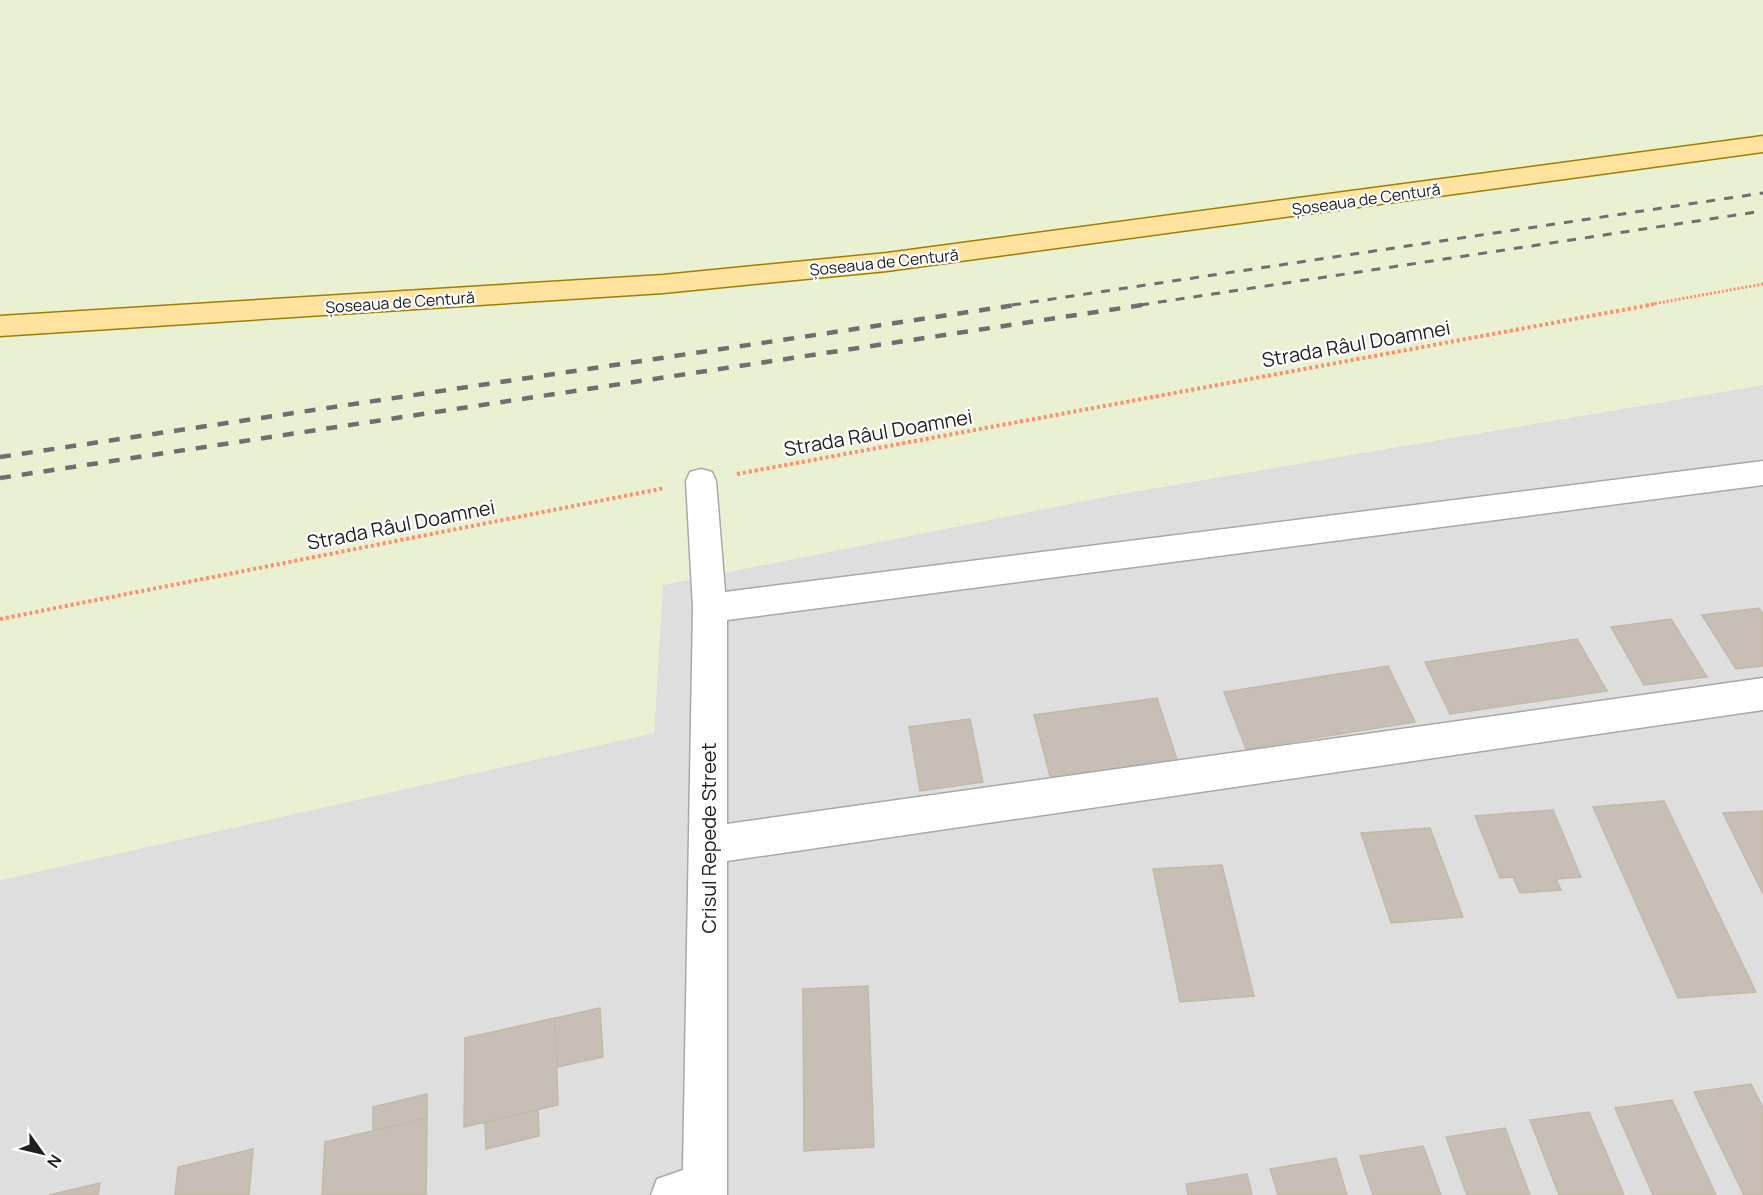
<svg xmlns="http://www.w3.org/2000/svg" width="1763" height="1195" viewBox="0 0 1763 1195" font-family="Manrope,sans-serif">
<rect width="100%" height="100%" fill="#f2efe7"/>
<path fill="#dfdede" d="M1763,385V1195H0V880L654,733L663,585L1114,495Z"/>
<path fill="#eaf1d2" d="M0,0H1763V385L1114,495L663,585L654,733L0,880Z"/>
<path fill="#c7bfb6" stroke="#c4b8a8" stroke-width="1.5" d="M1759,608L1763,614V666L1736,669L1702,615Z
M1671,619L1707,677L1644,685L1611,627Z
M1577,639L1607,691L1450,714L1425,662Z
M1388,666L1415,722L1246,749L1224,692Z
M1157,698L1177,760L1051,780L1034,715Z
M970,719L983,782L920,791L909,727Z
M1664,801L1756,992L1678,998L1593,807Z
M1553,810L1581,877L1556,879L1561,890L1520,893L1513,877L1500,878L1475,816Z
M1763,811V894L1723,813Z
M1430,828L1463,917L1391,923L1361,833Z
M1222,865L1254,996L1180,1002L1153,869Z
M868,986L874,1147L804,1151L803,989Z
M600,1008L603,1057L557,1067L555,1018Z
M555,1018L558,1105L464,1127L465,1038Z
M1751,1084L1763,1108V1195H1744L1694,1092Z
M427,1094V1118L373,1131V1107Z
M1672,1100L1716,1195H1653L1615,1108Z
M538,1110L539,1136L486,1149L485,1122Z
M1589,1112L1624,1195H1559L1530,1120Z
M427,1118L426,1195H322L325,1142Z
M1505,1128L1530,1195H1467L1446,1137Z
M1423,1146L1441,1195H1373L1360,1156Z
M253,1149L249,1195H175L178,1167Z
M1336,1158L1347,1195H1278L1270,1169Z
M1247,1174L1252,1195H1188L1186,1184Z
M100,1183L98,1195H49Z"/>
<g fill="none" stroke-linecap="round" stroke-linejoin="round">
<defs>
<path id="minor" d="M1763,461V485L727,620V824L1763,678V710L727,861V1195H651L657,1179L683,1170L693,608L686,481L690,472L701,469L712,472L716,481L725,592Z"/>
<path id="primary" d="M1763,136V152L887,271L663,293L0,336V316L663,275L887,253Z"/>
</defs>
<use href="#minor" stroke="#a8a8a8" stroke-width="3"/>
<use href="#primary" stroke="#9d7f00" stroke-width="3"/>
<path stroke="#ff8e6a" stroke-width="3" stroke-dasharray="2 2" stroke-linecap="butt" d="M1647,305L1763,284"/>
<path stroke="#ff8e6a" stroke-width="4" stroke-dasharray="3 3" stroke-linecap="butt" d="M737,474L1655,304
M0,619L665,488"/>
<use href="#minor" fill="#fff" fill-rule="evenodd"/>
<use href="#primary" fill="#ffe39e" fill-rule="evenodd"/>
<path stroke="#6f6f6f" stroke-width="3" stroke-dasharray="9 9" stroke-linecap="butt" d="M1012,305L1763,193
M1140,305L1763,211"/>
<path stroke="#6f6f6f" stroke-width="4.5" stroke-dasharray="11 11" stroke-linecap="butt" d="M0,457L1022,304
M0,478L1149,304"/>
</g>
<g text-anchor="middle" stroke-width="4.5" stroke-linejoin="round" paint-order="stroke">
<g font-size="16" fill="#212121" stroke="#fff">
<text transform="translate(1366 199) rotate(-8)" y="6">Șoseaua de Centură</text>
<text transform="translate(884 262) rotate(-6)" y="6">Șoseaua de Centură</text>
<text transform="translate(400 302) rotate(-4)" y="6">Șoseaua de Centură</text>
</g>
<g font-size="20" fill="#212121" stroke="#fff">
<text transform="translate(1356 344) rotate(-10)" y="7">Strada Râul Doamnei</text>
<text transform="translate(878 433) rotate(-10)" y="7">Strada Râul Doamnei</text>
<text transform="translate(401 525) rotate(-11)" y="7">Strada Râul Doamnei</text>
<text transform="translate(709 838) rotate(-90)" y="7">Crisul Repede Street</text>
</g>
</g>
<g transform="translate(42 1153) rotate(124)" stroke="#ffffff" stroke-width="4.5" paint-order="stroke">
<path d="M0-4.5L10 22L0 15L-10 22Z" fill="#212121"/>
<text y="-9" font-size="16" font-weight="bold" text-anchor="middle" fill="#212121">N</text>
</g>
</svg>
